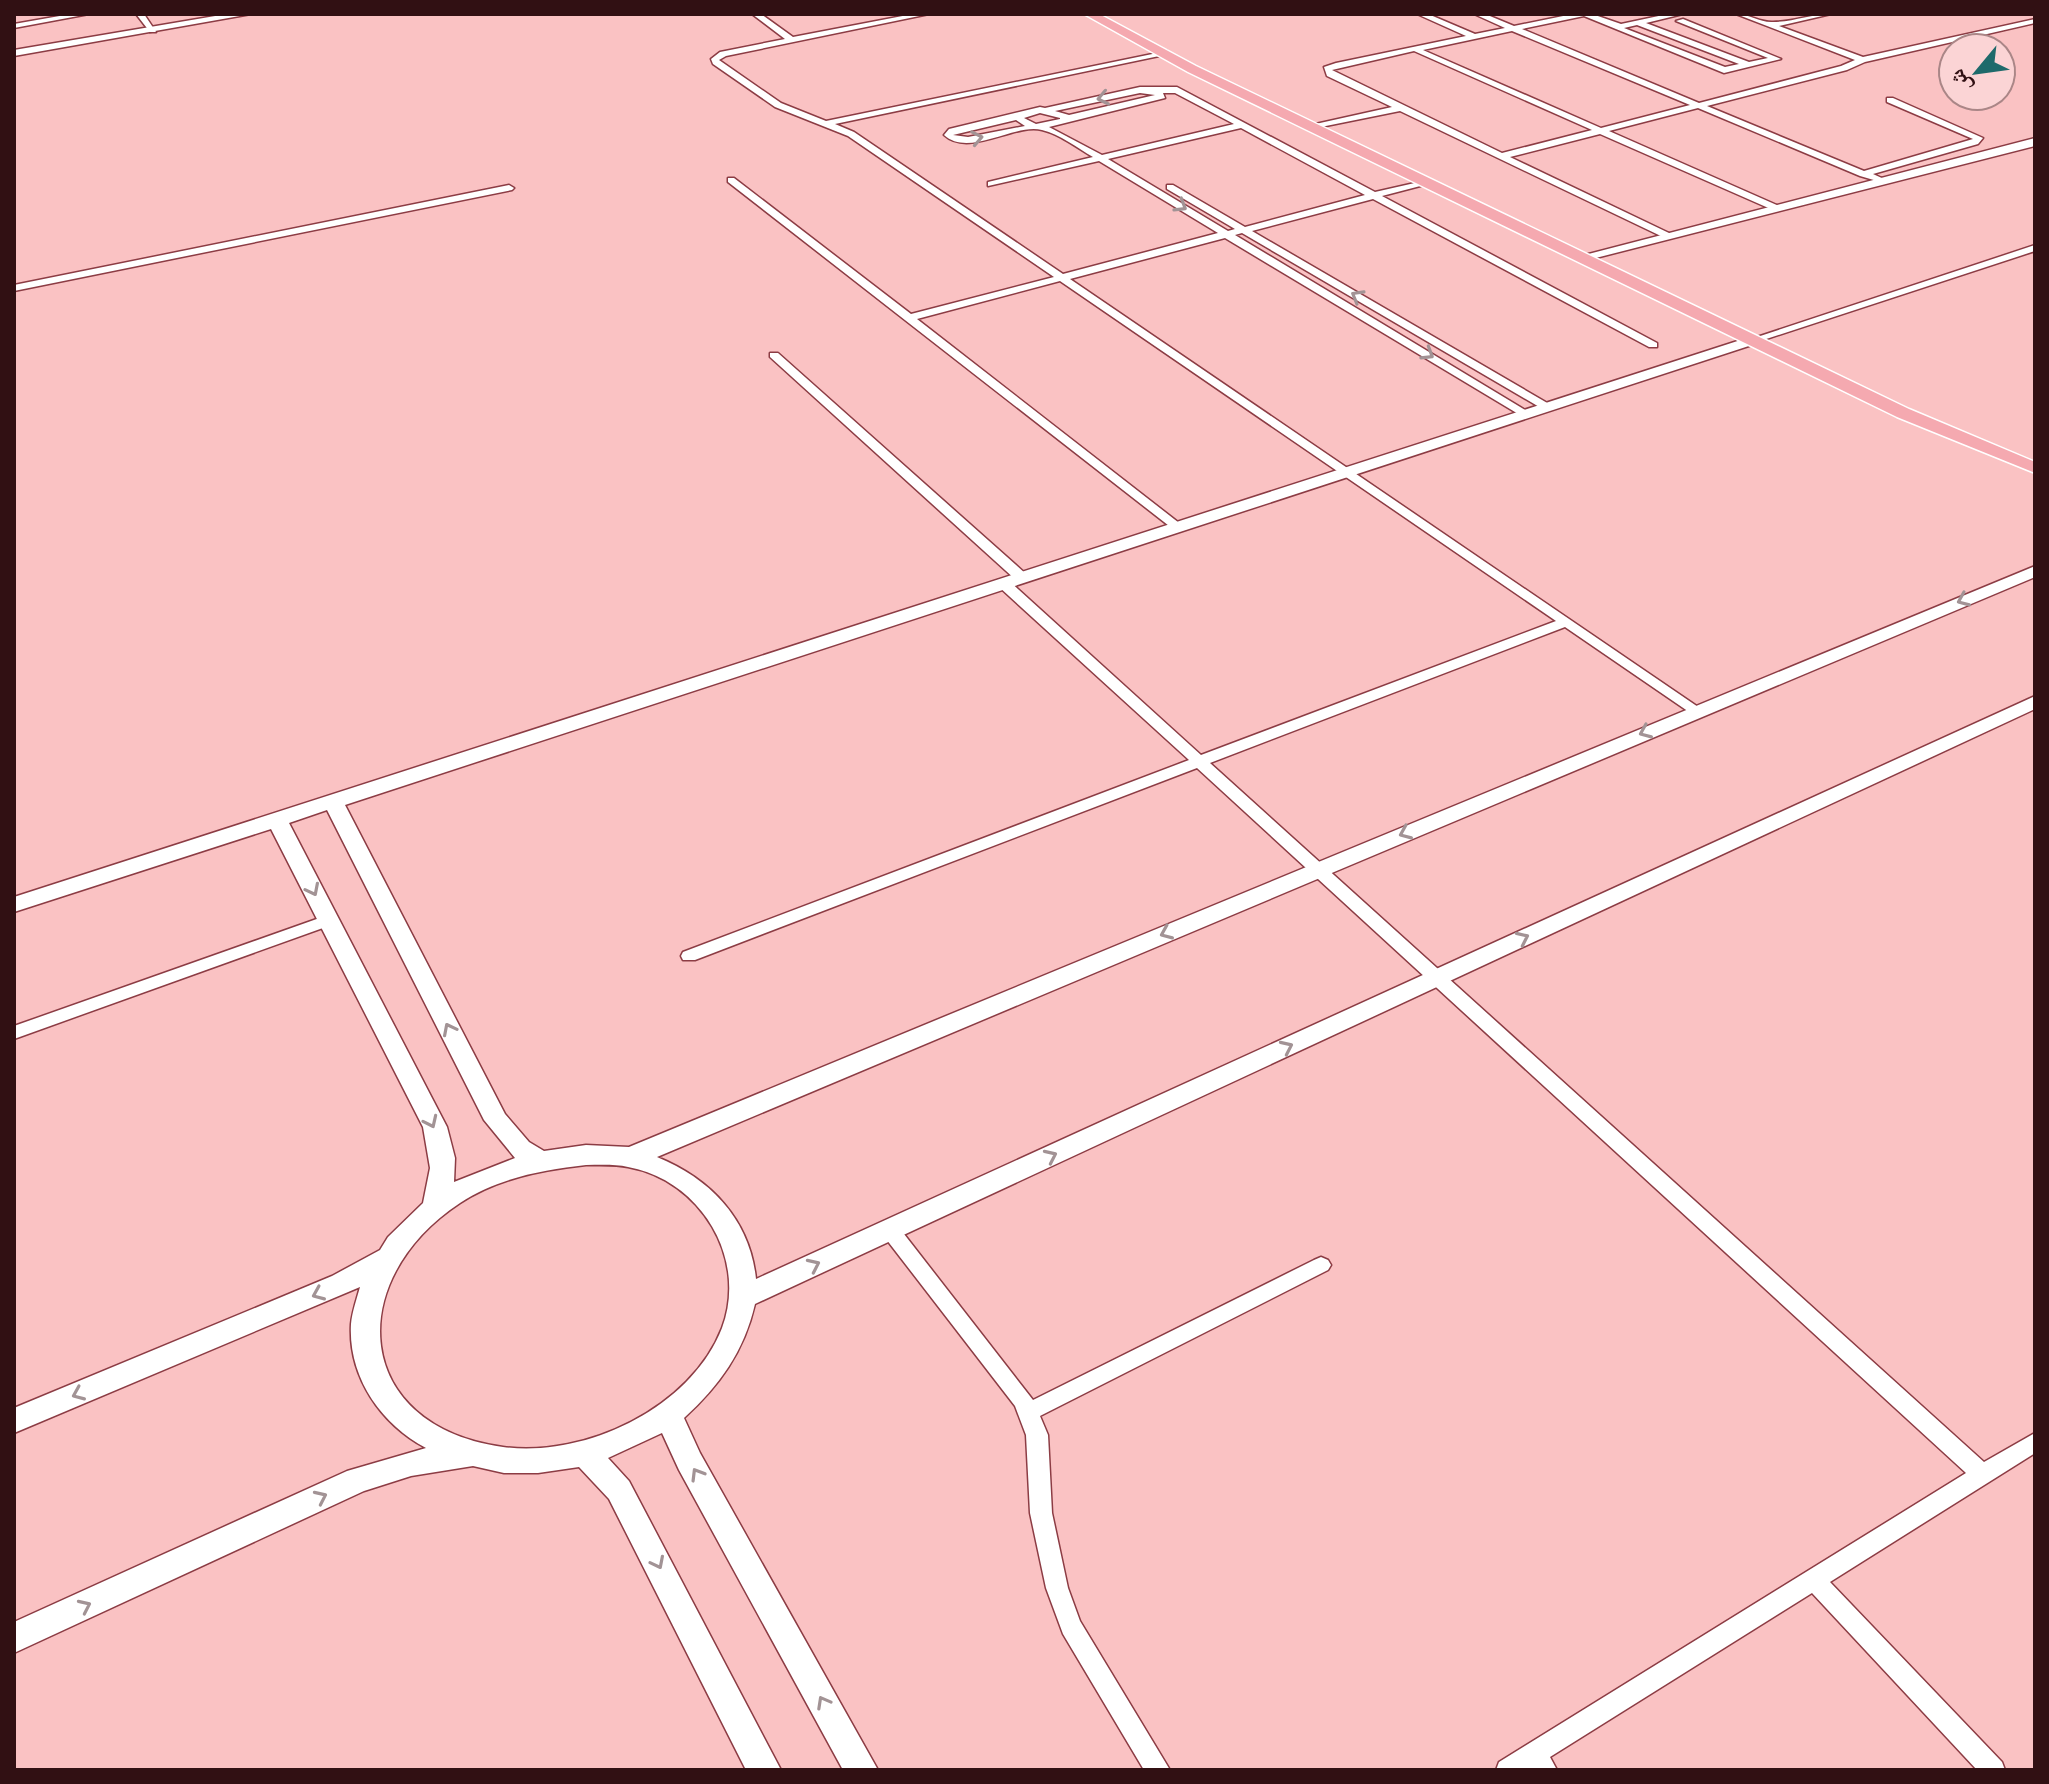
<svg xmlns="http://www.w3.org/2000/svg" width="2049" height="1784" viewBox="0 0 2049 1784" font-family="Roboto,'Noto Naskh Arabic',sans-serif">
<rect width="100%" height="100%" fill="#fac2c3"/>
<g fill="none" stroke-linecap="round" stroke-linejoin="round">
<defs>
<path id="street" d="M71,14H89L14,28V24Z
M136,14H144L156,32H150Z
M752,14H761L793,37L913,14H929L726,56L719,60L781,103L826,121L1167,51L1164,55L835,124L854,132L1063,274L1218,233L1099,161L988,186V182L1093,157C1077,148 1060,134 1042,130C1014,123 969,158 944,135L949,129L1040,107L1045,108L1140,87H1177L1375,192L1428,180V184L1382,196L1657,343V347H1649L1373,199L1252,231L1549,404V408H1541L1242,233L1235,235L1530,413L1520,415L1225,238L1070,279L1704,711L1697,715L1692,714L1565,627L1210,763L1984,1462L2035,1433V1453L1830,1582L2002,1762L2005,1770H1977L1812,1593L1550,1757L1557,1770H1496L1499,1762L1966,1473L1197,768L695,960H683L681,956L683,952L1189,760L998,586V580H1008L1201,755L1556,621L1060,281L917,319L1183,526L1181,529H1173L728,182V178H734L911,314L1054,277L848,136L775,107L713,64L711,59L720,52L785,39ZM1140,93L1155,95L1069,115L1055,111ZM1163,93H1175L1234,124L1102,155L1049,127L1165,98ZM1040,113L1060,118V119L1036,124L1024,118ZM1016,120L1025,126L968,137L953,135ZM1241,128L1365,195L1245,227L1173,185H1167V189L1235,229L1228,231L1108,159Z
M1417,14H1428L1475,34L1505,28L1474,14H1485L1514,26L1573,14H1592L1621,24L1668,14H1683L1646,23L1749,62L1768,58L1676,21L1683,19L1781,59L1724,73L1584,16L1522,29L1699,103L1841,66L1855,60L1736,14C1749,14 1761,23 1773,22C1793,22 1811,14 1831,14L1779,26L1863,57L2035,19V23L1865,62L1847,70L1707,106L1864,171L1973,139L1887,102V98H1893L1983,138L1978,144L1873,174L1884,179V183L1860,176L1698,108L1609,131L1779,206V210H1773L1600,134L1510,157L1669,233L1670,235L1665,238L1400,111L1311,129V125L1392,107L1327,76L1324,67L1336,63L1466,36ZM1637,25L1739,64L1725,67L1624,28ZM1512,31L1690,105L1601,128L1423,50ZM1414,51L1592,130L1502,153L1332,70Z
M509,185L514,188L512,190L14,291V285Z
M2035,245V251L1757,342L1748,340Z
M770,353H778L1026,574V580H1016L770,357Z
M328,915L336,920L334,924L14,1039V1026Z
M890,1222L897,1225L1033,1400L1314,1260L1321,1257L1328,1260L1331,1265L1328,1270L1040,1416L1048,1435L1052,1513L1068,1588L1080,1621L1170,1770H1144L1063,1634L1046,1588L1030,1513L1026,1435L1015,1406L883,1235L880,1230L883,1225Z"/>
<path id="secondary" d="M227,14H251L14,56V50Z
M2035,138V146L1580,262L1573,258Z
M1753,336L1758,337V343L345,805L505,1114L529,1142L544,1151L586,1145L629,1147L2035,566V577L657,1157C711,1179 750,1220 756,1279L2035,696V709L755,1304C744,1352 719,1386 684,1418L700,1453L878,1770H843L679,1470L662,1433L608,1458L629,1481L781,1770H746L609,1499L579,1467L538,1473H504L473,1466L411,1476L364,1491L14,1653V1622L347,1471L426,1448C381,1424 348,1377 351,1324C352,1312 357,1298 360,1287L14,1433V1408L332,1276L380,1250L388,1237L423,1203L430,1168L423,1127L271,829L14,912V897ZM327,810L484,1120L515,1158L454,1182L455,1158L447,1127L289,823ZM586,1165C600,1165 615,1164 628,1167C701,1180 748,1259 722,1328C691,1408 585,1458 503,1447C352,1426 343,1280 460,1203C498,1178 542,1170 586,1165Z"/>
<path id="primary" d="M1084,14H1099L1196,66L1909,409L2035,462V473L1897,417L1188,72Z"/>
</defs>
<use href="#street" stroke="#8c3c44" stroke-width="3"/>
<use href="#secondary" stroke="#8c3c44" stroke-width="3"/>
<use href="#primary" stroke="#fff" stroke-width="3"/>
<use href="#street" fill="#fff" fill-rule="evenodd"/>
<use href="#secondary" fill="#fff" fill-rule="evenodd"/>
<use href="#primary" fill="#f5a9b0" fill-rule="evenodd"/>
</g>
<defs><path id="oneway-chevron" d="M-2-3.5L2.5 0L-2 3.5" fill="none" stroke-width="1.6" stroke-linecap="round" stroke-linejoin="round" transform="scale(2)"/></defs>
<g stroke="#a29395">
<use href="#oneway-chevron" transform="translate(1103 98) rotate(168)"/>
<use href="#oneway-chevron" transform="translate(977 138) rotate(-11)"/>
<use href="#oneway-chevron" transform="translate(1181 206) rotate(31)"/>
<use href="#oneway-chevron" transform="translate(1357 296) rotate(-150)"/>
<use href="#oneway-chevron" transform="translate(1428 354) rotate(32)"/>
<use href="#oneway-chevron" transform="translate(1963 600) rotate(157)"/>
<use href="#oneway-chevron" transform="translate(1645 732) rotate(157)"/>
<use href="#oneway-chevron" transform="translate(1405 833) rotate(157)"/>
<use href="#oneway-chevron" transform="translate(313 890) rotate(63)"/>
<use href="#oneway-chevron" transform="translate(1166 933) rotate(157)"/>
<use href="#oneway-chevron" transform="translate(1523 938) rotate(-25)"/>
<use href="#oneway-chevron" transform="translate(449 1029) rotate(-117)"/>
<use href="#oneway-chevron" transform="translate(1287 1047) rotate(-25)"/>
<use href="#oneway-chevron" transform="translate(431 1122) rotate(65)"/>
<use href="#oneway-chevron" transform="translate(1051 1156) rotate(-25)"/>
<use href="#oneway-chevron" transform="translate(814 1265) rotate(-25)"/>
<use href="#oneway-chevron" transform="translate(318 1294) rotate(157)"/>
<use href="#oneway-chevron" transform="translate(78 1394) rotate(157)"/>
<use href="#oneway-chevron" transform="translate(697 1474) rotate(-121)"/>
<use href="#oneway-chevron" transform="translate(321 1497) rotate(-25)"/>
<use href="#oneway-chevron" transform="translate(658 1563) rotate(63)"/>
<use href="#oneway-chevron" transform="translate(85 1606) rotate(-25)"/>
<use href="#oneway-chevron" transform="translate(823 1702) rotate(-119)"/>
</g>
<rect width="2049" height="1784" fill="none" stroke="#311013" stroke-width="32"/>
<g transform="translate(1977 72) rotate(241)"><circle r="38" fill="#fbd4d5" stroke="#aa8687" stroke-width="2"/>
<path d="M0-6L14 30L0 20L-14 30Z" fill="#1e6a6b"/>
<text y="-12" font-size="22" font-weight="bold" text-anchor="middle" fill="#311013">ش</text>
</g>
</svg>
